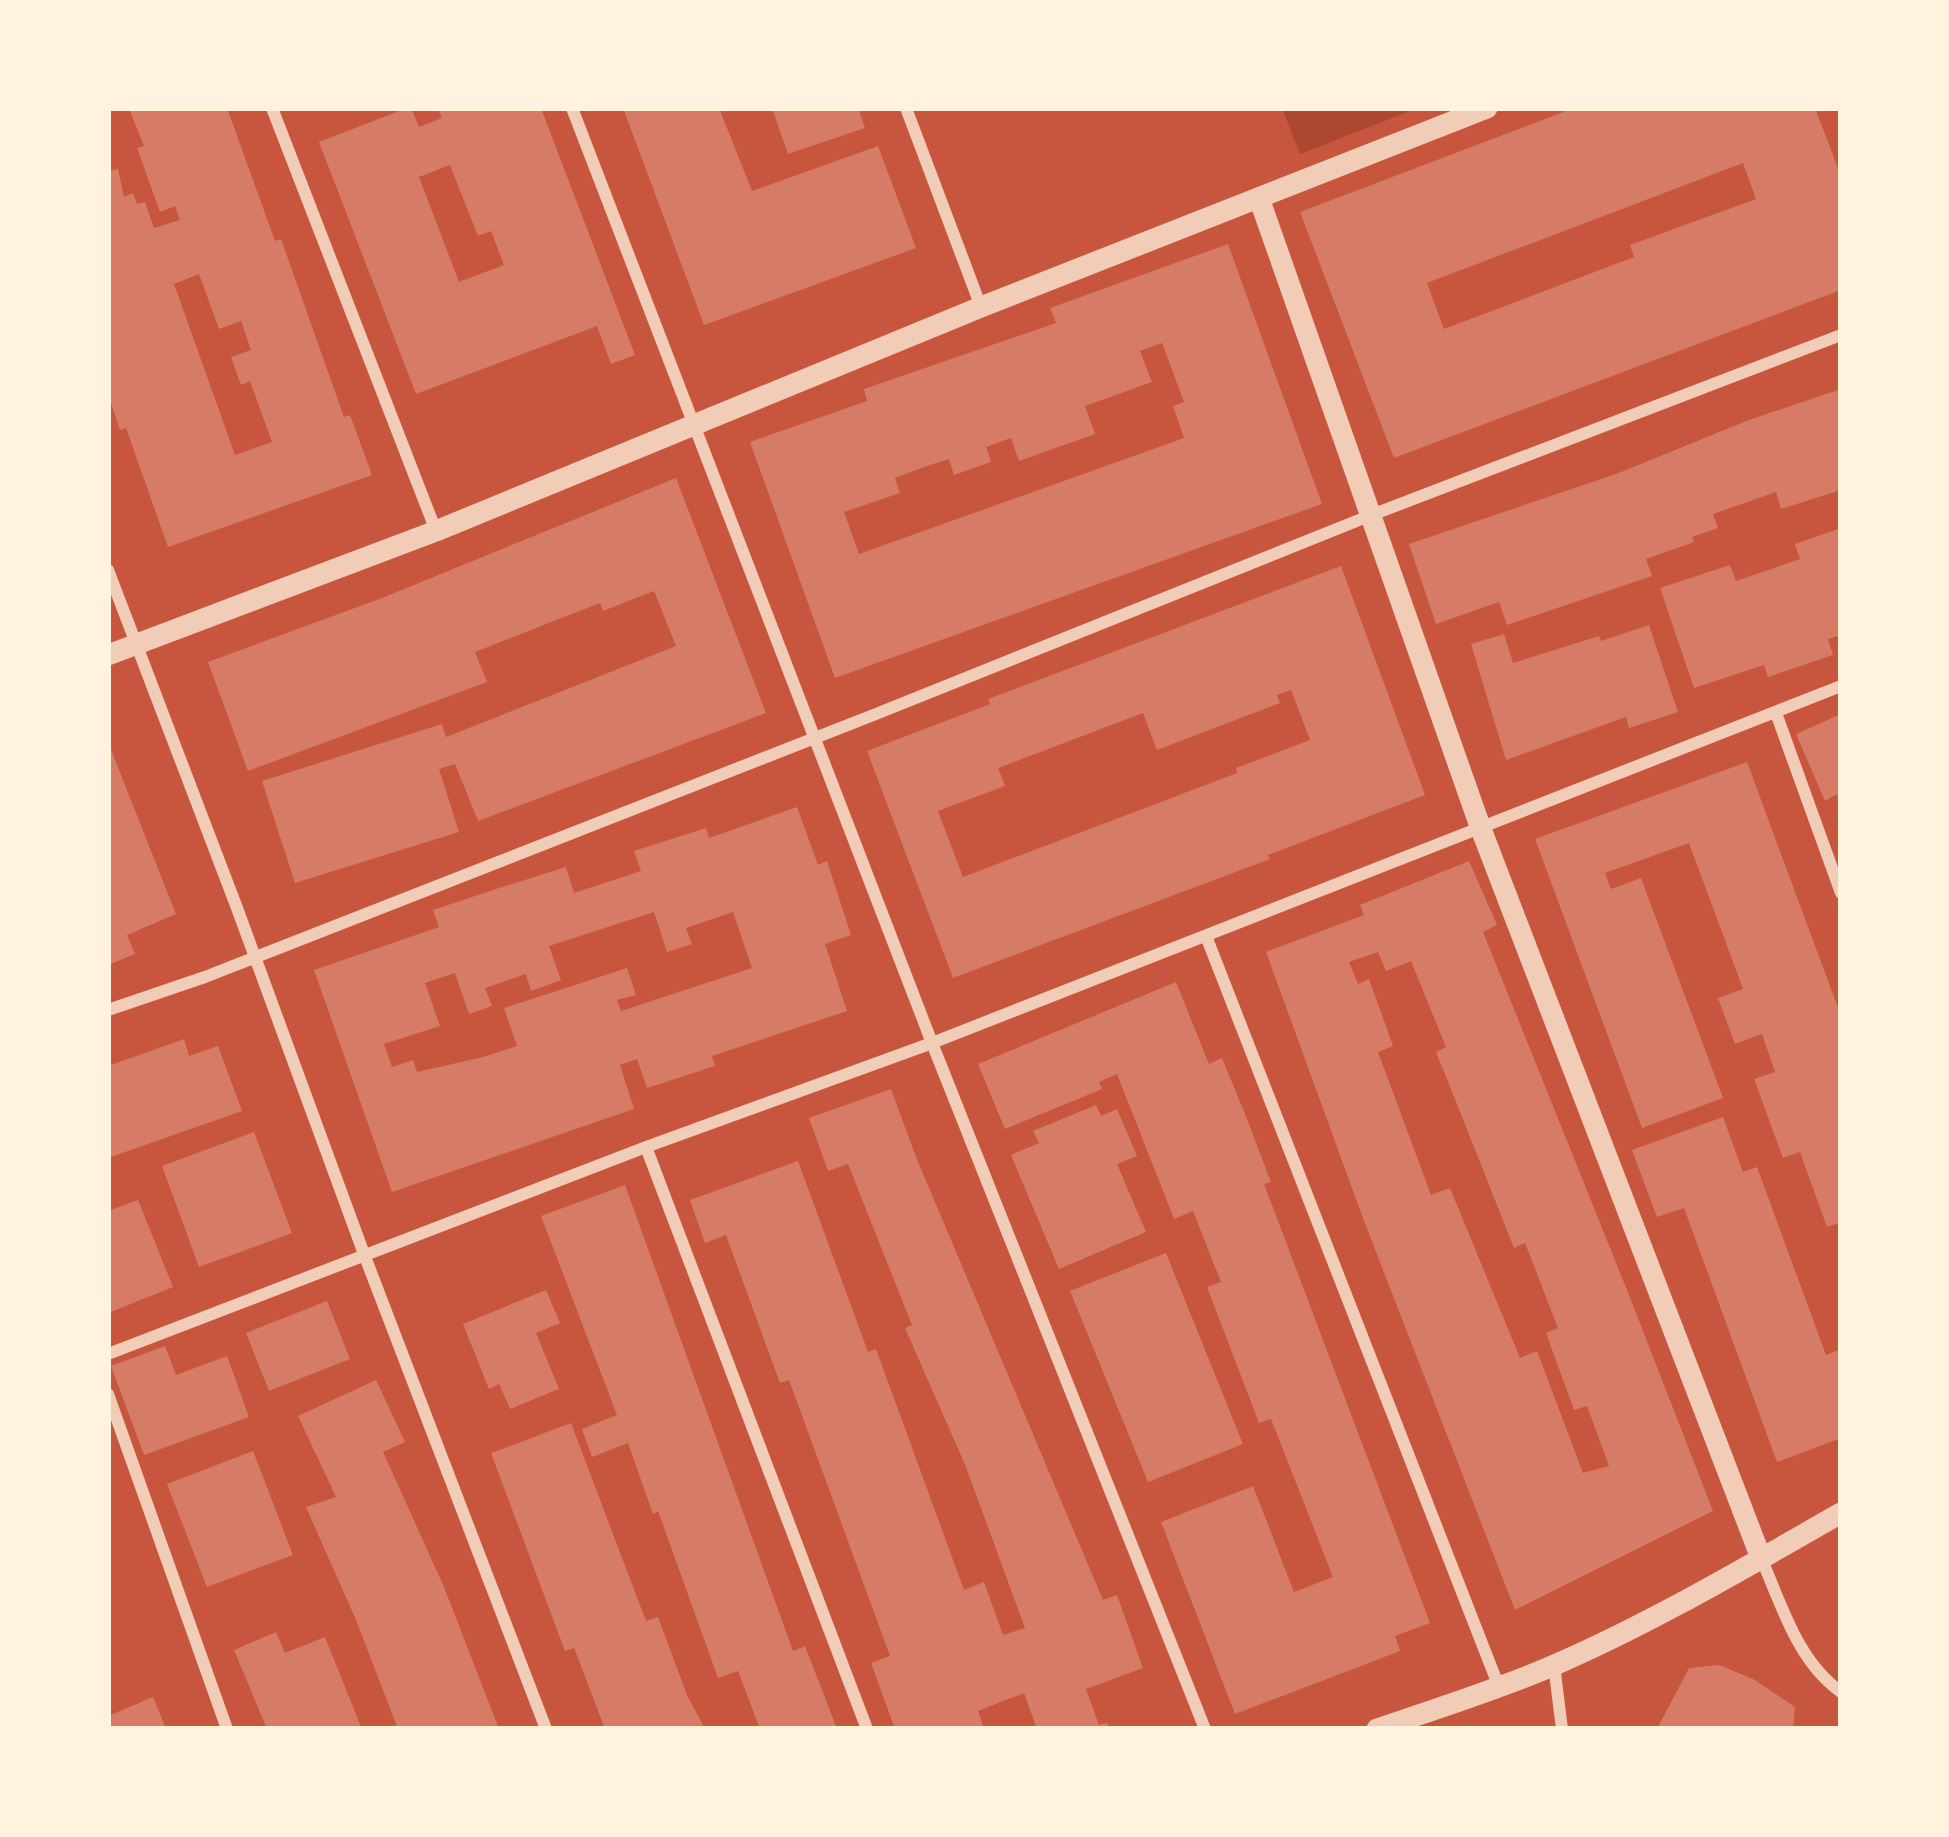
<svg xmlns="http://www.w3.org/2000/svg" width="1949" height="1837" viewBox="0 0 1949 1837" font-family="'Times New Roman',serif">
<rect width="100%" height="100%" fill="#c8553d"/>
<path fill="#ae4732" d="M1282,108H1418L1300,154Z"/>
<path fill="#d67c66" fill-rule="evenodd" d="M138,108H227L275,241L281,239L344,417L350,415L372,475L168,547L126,428L120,430L108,394V171L118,169L124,197L133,193L137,204L145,202L154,228L180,220L175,206L160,212L137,148L144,146L130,111ZM199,274L219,329L241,321L251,350L231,357L241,385L250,381L272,442L235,455L174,284Z
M407,108H411L419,127L442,118L438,108H541L635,355L611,364L597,326L416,394L319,142ZM450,165L478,236L491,231L504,265L459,282L419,177Z
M623,108H719L752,191L878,146L916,248L704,325Z
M772,108H858L865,128L788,154Z
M1574,108H1815L1841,176V290L1394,458L1300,212ZM1743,163L1756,199L1630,245L1634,257L1444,329L1427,283Z
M1228,244L1322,504L835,678L750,442L867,401L864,389L1056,323L1050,308ZM1162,343L1184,402L1173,406L1184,438L859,554L844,512L900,493L895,478L927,466L949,459L954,475L991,462L986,447L1011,438L1019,461L1095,434L1085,406L1152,382L1140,351Z
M1841,389V490L1781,509L1776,492L1713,514L1718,528L1692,537L1694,542L1646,559L1652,576L1507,625L1499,602L1436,624L1409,544L1616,474L1749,420Z
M676,478L766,713L478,821L455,764L439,769L459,832L295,883L262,781L442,724L446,737L676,646L654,591L603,611L600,603L475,652L487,682L248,771L208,662L382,598Z
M1841,528V635L1828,639L1833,655L1768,677L1764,665L1694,688L1660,588L1730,565L1736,581L1800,559L1795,544Z
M1341,566L1425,795L1268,855L1270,859L953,978L867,751L990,704L988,699ZM1291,690L1310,740L1236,768L1237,773L963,877L938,811L1005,786L998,768L1143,713L1157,750L1280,703L1277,695Z
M1649,625L1678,712L1629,728L1626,717L1506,760L1471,644L1504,634L1513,663L1599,636L1601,641Z
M1841,714V804L1837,794L1825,801L1796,734Z
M108,742L176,914L127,935L135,954L108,965Z
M1747,762L1841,1016V1222L1827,1227L1800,1152L1783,1158L1754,1079L1775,1072L1762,1034L1735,1044L1718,998L1743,989L1689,843L1605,873L1611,889L1641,878L1723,1098L1642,1128L1535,839Z
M797,807L818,865L827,861L851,935L825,944L847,1011L712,1056L715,1066L647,1088L637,1059L620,1065L634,1109L392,1192L314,970L439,927L433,910L496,889L566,867L574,893L641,871L634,851L706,828L709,838ZM654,912L667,952L692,944L686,928L733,912L752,968L621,1011L617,1000L636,995L627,968L504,1008L517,1046L483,1057L417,1072L413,1060L392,1067L384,1044L440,1026L425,983L455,973L469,1014L492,1006L485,988L526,974L531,991L561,980L549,946Z
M1469,861L1497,925L1483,932L1631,1300L1713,1511L1515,1610L1364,1221L1266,952L1364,915L1360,905ZM1378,952L1386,971L1411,961L1446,1047L1436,1052L1449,1084L1514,1248L1525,1243L1558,1328L1546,1333L1574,1410L1587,1406L1609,1466L1583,1473L1537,1351L1520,1358L1450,1188L1431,1195L1378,1052L1393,1046L1369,979L1358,984L1349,962Z
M1176,982L1209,1064L1222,1058L1245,1114L1271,1182L1264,1184L1430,1623L1395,1636L1400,1651L1235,1714L1161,1522L1253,1486L1294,1592L1333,1577L1271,1419L1259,1423L1207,1287L1221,1282L1193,1211L1174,1219L1117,1074L1099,1082L1102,1089L1005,1129L978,1064Z
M184,1039L189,1056L218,1046L242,1111L108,1158V1066Z
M891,1089L916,1157L1103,1600L1117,1595L1143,1668L1086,1689L1099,1725L1107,1723L1109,1729H1037L1024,1693L978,1711L984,1729H895L871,1663L890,1656L789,1380L780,1383L726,1235L705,1243L690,1200L798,1161L868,1352L876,1349L964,1590L984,1582L1003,1635L1025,1628L966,1467L905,1328L912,1325L848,1164L828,1171L809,1118Z
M1096,1105L1101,1116L1117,1109L1137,1156L1117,1164L1146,1232L1059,1269L1011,1155L1039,1143L1033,1131Z
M1723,1117L1743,1172L1757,1167L1826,1355L1841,1349V1438L1777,1462L1684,1208L1657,1217L1632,1150Z
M254,1132L292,1233L199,1267L162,1166Z
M625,1185L793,1651L805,1646L837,1729H760L738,1671L718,1678L658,1511L653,1514L628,1443L592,1457L582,1429L617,1415L541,1216Z
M138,1200L173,1287L108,1313V1211Z
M1166,1253L1243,1444L1148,1482L1070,1291Z
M546,1290L560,1323L536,1333L559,1389L510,1409L499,1384L489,1389L463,1324Z
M327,1301L350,1359L269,1391L246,1333Z
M165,1346L176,1375L227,1356L249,1417L144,1455L111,1366Z
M376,1380L405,1442L383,1452L444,1587L499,1729H398L356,1620L306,1507L336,1497L298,1416Z
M571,1423L646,1621L658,1617L687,1695L705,1729H605L574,1648L565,1651L491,1453Z
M253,1451L293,1555L207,1587L167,1484Z
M276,1632L285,1653L325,1637L362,1729H267L234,1650Z
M1719,1665L1753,1679L1795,1707L1793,1729H1657L1689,1668Z
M153,1697L166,1729H108V1716Z"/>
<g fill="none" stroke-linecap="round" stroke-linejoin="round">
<path stroke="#f1ccb7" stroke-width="12" d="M272,108L436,531
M572,108L932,1043L1205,1729
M906,108L981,307
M108,570L237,908L364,1254L546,1729
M1776,713L1841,893
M1206,936L1499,1687
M108,1010L205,977L876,714L1369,516L1841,335
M646,1147L867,1729
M108,1354L646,1147L932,1043L1841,686
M108,1394L227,1729
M1761,1558C1782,1605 1797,1661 1841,1692
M1554,1665L1562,1729"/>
<path stroke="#f1ccb7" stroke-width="21" d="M1259,198L1481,829L1761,1558
M108,655L436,531L981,307L1487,108
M1377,1729C1435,1709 1493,1691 1550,1667C1650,1624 1746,1567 1841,1513"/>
</g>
<rect width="1949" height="1837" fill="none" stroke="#fff3e0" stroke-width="222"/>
</svg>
